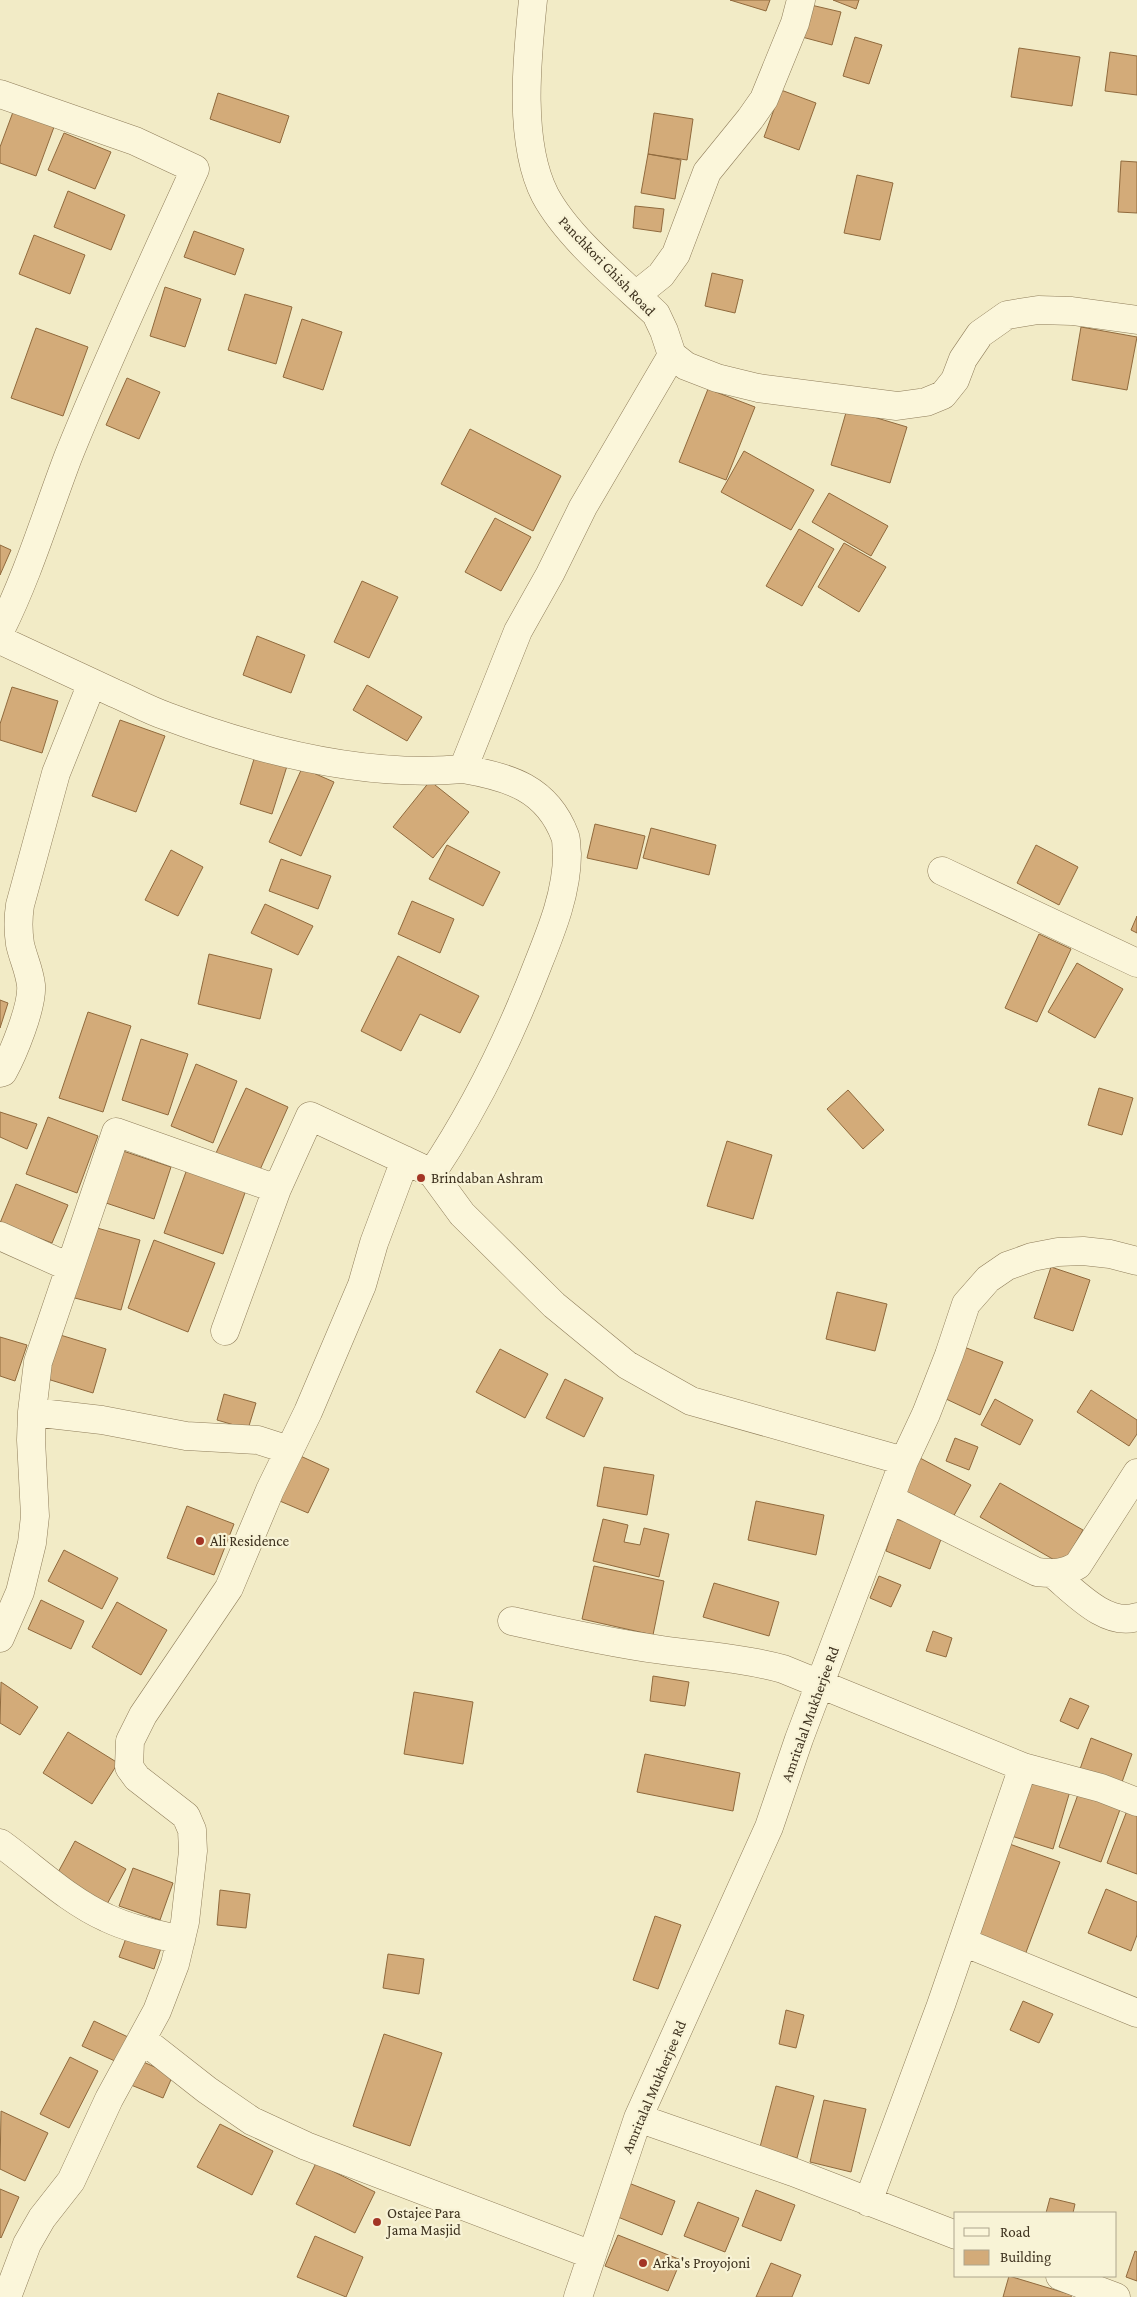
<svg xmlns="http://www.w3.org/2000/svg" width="1137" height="2297" viewBox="0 0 1137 2297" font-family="'Crimson Pro',serif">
<rect width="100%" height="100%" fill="#f2ebc6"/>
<path fill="#d3ab79" stroke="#906a3d" d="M730,0H770L766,11Z
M833,0H859L856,9Z
M811,5L841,12L832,45L802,37Z
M855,37L882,45L869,84L843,76Z
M1019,48L1080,57L1072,106L1011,97Z
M1110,52L1137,56V95L1105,91Z
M781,90L816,103L799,150L764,137Z
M218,93L289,116L280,143L210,119Z
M13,112L54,127L36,176L0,163V147Z
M654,113L693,119L687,160L648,154Z
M64,133L111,152L95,189L48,170Z
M648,154L681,160L675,199L641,193Z
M1121,161L1137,162V213L1118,212Z
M857,175L893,183L880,240L844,233Z
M68,191L125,215L111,250L54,227Z
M635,206L664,209L661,232L633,228Z
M194,231L244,249L235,275L184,257Z
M34,235L85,255L70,294L19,274Z
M712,273L743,280L735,313L705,306Z
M165,287L201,299L185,347L150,336Z
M245,294L292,307L276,364L228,350Z
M302,319L342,332L323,390L283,377Z
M1081,327L1137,337L1127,390L1072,380Z
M36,328L88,347L63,416L11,398Z
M127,378L160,392L139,439L106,425Z
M708,389L755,407L726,480L679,462Z
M847,409L907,427L890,483L831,465Z
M470,429L561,476L533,531L441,484Z
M744,451L814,490L791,530L721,492Z
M829,493L888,526L871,556L812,522Z
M495,518L531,537L501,591L465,572Z
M799,529L834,549L802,606L766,586Z
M844,543L886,567L859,612L818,587Z
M0,545L11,550L0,575Z
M362,581L398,597L369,658L334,642Z
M257,636L305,655L291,693L243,675Z
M367,685L422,717L407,741L353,710Z
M12,687L58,701L42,753L0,740V724Z
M120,720L165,736L136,812L92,796Z
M255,756L287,766L272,814L240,804Z
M302,768L334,782L301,856L269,842Z
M430,781L469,812L433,858L393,827Z
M595,824L645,836L637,869L587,858Z
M651,828L716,845L709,875L643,858Z
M447,845L500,872L483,906L429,879Z
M1036,845L1078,867L1059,905L1017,883Z
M171,850L203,867L178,916L145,900Z
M281,859L331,876L318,909L269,891Z
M412,901L454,919L440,953L398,934Z
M265,904L313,926L298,955L251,933Z
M1137,916V933L1131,930Z
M1039,934L1071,949L1037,1022L1005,1008Z
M209,954L272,969L260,1019L198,1004Z
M398,956L479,996L460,1033L420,1014L401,1051L361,1031Z
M1077,963L1123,989L1095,1038L1048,1012Z
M0,1000L8,1003L0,1028Z
M88,1012L131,1026L103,1112L59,1098Z
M141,1039L188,1054L168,1115L122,1100Z
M196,1064L237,1081L213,1143L171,1126Z
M246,1088L288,1107L259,1172L216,1153Z
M1099,1088L1133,1098L1122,1135L1088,1125Z
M848,1090L884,1130L863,1149L827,1109Z
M0,1112L37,1124L27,1149L0,1137Z
M48,1117L98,1136L77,1193L26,1174Z
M727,1141L772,1155L753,1219L707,1206Z
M117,1149L171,1167L154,1219L100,1201Z
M187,1169L246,1190L223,1254L164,1233Z
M16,1184L68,1205L52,1243L0,1223Z
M90,1226L140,1240L121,1310L71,1297Z
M154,1240L215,1263L188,1332L128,1308Z
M1051,1267L1090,1280L1073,1331L1034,1318Z
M837,1292L887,1304L875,1351L826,1339Z
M57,1334L106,1349L93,1393L44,1378Z
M0,1337L27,1345L15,1381L0,1376Z
M964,1347L1003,1362L980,1415L944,1398Z
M500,1349L548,1374L525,1418L476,1392Z
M565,1379L603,1398L584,1437L546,1418Z
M1091,1390L1137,1420V1434L1129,1446L1077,1412Z
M224,1394L256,1403L248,1429L217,1420Z
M995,1399L1033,1420L1020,1445L981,1425Z
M955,1438L978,1447L969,1470L946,1461Z
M296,1454L329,1469L308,1513L275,1499Z
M920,1458L971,1485L952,1519L904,1490Z
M604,1467L654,1475L647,1515L597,1506Z
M1000,1483L1083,1530L1063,1565L980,1517Z
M756,1501L824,1515L816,1555L748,1540Z
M187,1506L234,1524L214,1575L167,1558Z
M603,1519L628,1525L624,1542L640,1545L644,1528L669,1534L659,1577L593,1561Z
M896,1519L943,1534L930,1569L886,1551Z
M64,1550L118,1578L102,1609L48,1581Z
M594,1566L664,1581L653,1635L582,1619Z
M879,1576L901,1585L891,1607L870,1598Z
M714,1583L779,1602L769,1636L703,1617Z
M41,1600L84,1621L71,1649L28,1629Z
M117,1602L167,1630L141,1675L92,1647Z
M933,1631L952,1638L946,1657L926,1651Z
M653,1676L689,1682L685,1706L650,1701Z
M1,1682L38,1707L20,1735L0,1723Z
M414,1692L473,1702L463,1764L404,1754Z
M1070,1698L1089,1706L1078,1729L1060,1721Z
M68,1732L118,1763L92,1804L43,1773Z
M1091,1738L1132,1754L1121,1785L1080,1769Z
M645,1754L740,1773L733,1811L637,1792Z
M1023,1777L1070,1791L1053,1849L1005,1834Z
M1080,1789L1122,1804L1101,1862L1059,1847Z
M1128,1808L1137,1811V1874L1107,1863Z
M75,1841L126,1869L106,1906L55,1878Z
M1004,1842L1060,1862L1025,1955L970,1935Z
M133,1868L173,1883L160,1920L119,1906Z
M1106,1889L1137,1902V1935L1131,1951L1088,1933Z
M220,1890L250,1894L246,1928L217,1925Z
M655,1916L681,1925L658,1989L633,1980Z
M129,1930L163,1942L154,1969L119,1957Z
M388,1954L424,1959L419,1994L383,1988Z
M1023,2001L1053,2014L1039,2043L1010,2030Z
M786,2010L804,2015L796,2048L779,2044Z
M94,2021L128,2037L117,2062L82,2046Z
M384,2034L442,2053L410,2146L353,2126Z
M70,2057L98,2071L69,2128L40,2114Z
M141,2061L173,2075L163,2098L131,2085Z
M776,2086L814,2096L797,2158L760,2147Z
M824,2100L866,2109L851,2172L810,2162Z
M1,2111L48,2133L25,2181L0,2169Z
M220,2124L273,2151L252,2195L197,2167Z
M316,2163L375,2192L355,2233L296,2204Z
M626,2182L675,2201L662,2235L613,2215Z
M0,2189L19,2197L1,2238L0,2237Z
M756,2190L795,2205L781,2241L742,2226Z
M1050,2198L1075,2204L1073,2213H1046Z
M698,2202L739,2218L725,2252L684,2236Z
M618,2235L681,2260L668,2291L605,2266Z
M315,2236L363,2257L346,2297L297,2277Z
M1135,2251L1137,2252V2281L1126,2277Z
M771,2263L801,2275L792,2297H756Z
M1009,2276L1072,2295L1071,2297H1003Z"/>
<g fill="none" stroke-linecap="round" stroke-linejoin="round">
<defs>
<path id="minor" d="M533,0C527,58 518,142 545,195C568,238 620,280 656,314L664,331L672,355
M0,94L135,141L195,169C152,264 107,360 68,457C46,515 28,575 0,631
M636,295L661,275L676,254L707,172L750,119L764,99L795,23L801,0
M672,355L686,366L717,378L758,388L897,406L926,402L943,395L955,380L963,359L980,334L1007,315L1038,310L1072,311L1137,320
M0,640C38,658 76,675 114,693C131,700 148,710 166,716C259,751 364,778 463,769L518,631L550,574L583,507L672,355
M942,871L1137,963
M0,1073L3,1072C13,1054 33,1006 31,985C29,969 23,958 20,944C18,931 18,918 20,905L56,773L92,683
M432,1173L462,1214L554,1305L627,1365L691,1401L904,1461
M0,1236L69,1267
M225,1331L277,1189L310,1116L432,1173C476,1107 510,1037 538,964C552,929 567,892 567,854C566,848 567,841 565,836C547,788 509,777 463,769
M32,1412L102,1420L186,1436L258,1440L289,1450
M890,1499L1037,1572C1053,1574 1064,1574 1078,1565L1137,1473
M1053,1574C1075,1592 1106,1627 1137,1617
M512,1621C561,1632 611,1643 662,1650C703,1656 743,1658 783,1669L1023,1767L1101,1788L1137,1802
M0,1638L20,1592L32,1543L35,1516L31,1440L32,1412L38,1362L116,1132L277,1189
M0,1843C35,1868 67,1900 107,1918C130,1929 156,1934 181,1940
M963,1942L1137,2013
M142,2039L207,2090L252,2121L306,2146L592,2255
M638,2118L793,2172L956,2235
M868,2202L941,2005L1023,1767
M1060,2276L1116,2297
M7,2297L27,2244L42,2218L71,2181L109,2099L157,2011L175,1964L185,1922L193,1851L192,1830L186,1816L137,1778L129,1767L130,1741L143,1715L229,1588L270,1490L308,1412L362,1285L374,1243L405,1160
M578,2297L638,2118L769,1827L799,1739L904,1461L926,1414L949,1355L966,1304L988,1279L1007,1266L1032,1257L1058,1252L1083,1251L1110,1254L1137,1261"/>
</defs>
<use href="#minor" stroke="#8f7d5a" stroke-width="29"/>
<use href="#minor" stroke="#fbf6da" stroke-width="28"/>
</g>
<g fill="#a33525" stroke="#f8f3d6" stroke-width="2">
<circle cx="421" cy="1178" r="5"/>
<circle cx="200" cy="1541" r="5"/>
<circle cx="377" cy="2222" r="5"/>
<circle cx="643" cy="2263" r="5"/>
</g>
<g text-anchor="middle" stroke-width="4.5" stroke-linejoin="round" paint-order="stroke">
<g font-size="15" fill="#3e321f" stroke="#f8f3d6">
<text transform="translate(607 266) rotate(46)" y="5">Panchkori Ghish Road</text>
<text transform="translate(810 1714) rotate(-70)" y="5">Amritalal Mukherjee Rd</text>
<text transform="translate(654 2087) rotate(-67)" y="5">Amritalal Mukherjee Rd</text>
</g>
<g font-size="15" fill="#3e321f" stroke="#f8f3d6" text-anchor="start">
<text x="431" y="1183">Brindaban Ashram</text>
<text x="210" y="1546">Ali Residence</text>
<text x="387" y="2218">Ostajee Para<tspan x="387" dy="17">Jama Masjid</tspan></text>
<text x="653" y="2268">Arka's Proyojoni</text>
</g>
</g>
<rect x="954" y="2212" width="162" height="65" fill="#f8f3d6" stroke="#aea68d"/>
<rect x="964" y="2228" width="25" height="8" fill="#fbf6da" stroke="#aea68d"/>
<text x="1000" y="2237" font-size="15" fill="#3e321f">Road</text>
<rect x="964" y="2250" width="25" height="15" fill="#d3ab79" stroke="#aea68d"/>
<text x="1000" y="2262" font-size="15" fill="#3e321f">Building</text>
</svg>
